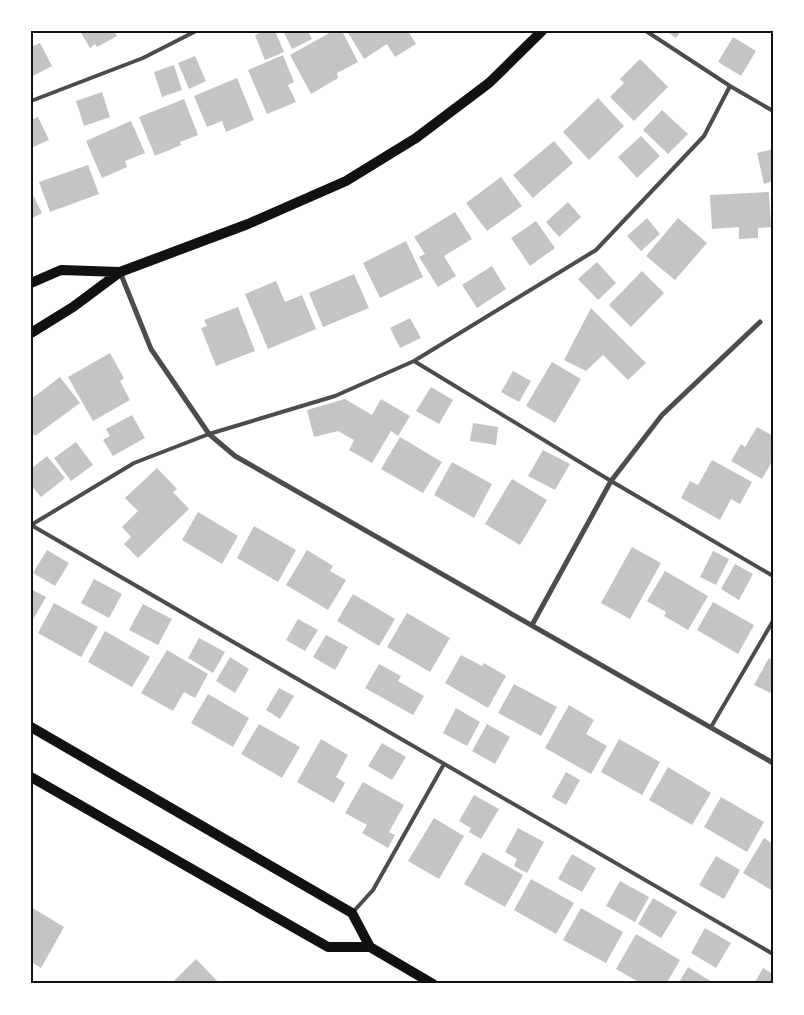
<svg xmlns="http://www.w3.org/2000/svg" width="804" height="1015" viewBox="0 0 804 1015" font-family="'Nunito Sans',sans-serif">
<rect width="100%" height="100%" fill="#fff"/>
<path fill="#c4c4c4" d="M80,31H114L117,36L97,47L95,44L90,48Z
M264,31H275L284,52L265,60L255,35Z
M283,31H308L312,39L292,49Z
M333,31H342L358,62L337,73L338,78L311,94L290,55Z
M347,31H408L416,44L395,57L387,44L364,59Z
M666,31H681L676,38Z
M733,37L756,51L741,76L718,62Z
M40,43L52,66L31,77V47Z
M283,55L294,82L288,85L296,102L267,114L248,70Z
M195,56L206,81L189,89L178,63Z
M640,59L668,87L634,121L610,97L624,83L620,79Z
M174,65L182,90L162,97L154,72Z
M237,78L254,120L226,132L222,121L207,127L194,96Z
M102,92L110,117L84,126L76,101Z
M598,98L624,126L589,160L563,132Z
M184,99L198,135L180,142L181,145L155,156L139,117Z
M662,110L688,134L668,154L643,130Z
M38,117L49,140L31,148V120Z
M131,121L145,153L125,161L127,167L102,178L86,141Z
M641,136L660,156L637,178L618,157Z
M554,141L573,163L533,198L513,175Z
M773,149V181L764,184L757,153Z
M88,165L99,194L50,212L39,182Z
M501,177L522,206L487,231L466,203Z
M31,191L42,213L31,219Z
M769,192L771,227L758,228V238L739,239V227L712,229L710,195Z
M568,202L581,217L559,237L546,222Z
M455,212L472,239L444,256L456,276L438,287L419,257L425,254L414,237Z
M647,218L660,234L641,251L627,236Z
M678,218L707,243L675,280L646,256Z
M536,221L555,248L530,266L511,238Z
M406,241L423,277L380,298L363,263Z
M597,262L616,283L598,300L578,279Z
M492,266L506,289L477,308L462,285Z
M642,271L664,293L631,327L609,305Z
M354,274L369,308L323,327L309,293Z
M276,281L285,302L302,295L316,329L268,349L245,294Z
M238,307L255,351L216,366L201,328L207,326L204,320Z
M591,308L646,363L628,380L603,355L586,371L564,360Z
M410,318L421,338L400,348L390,328Z
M110,353L124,378L120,381L130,400L93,421L68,377Z
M552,362L581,379L555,423L526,406Z
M513,371L531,381L519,402L501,392Z
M60,377L80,403L35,436L31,431V399Z
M431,387L453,400L439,424L416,411Z
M345,399L372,415L381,399L410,416L398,436L391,431L372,463L349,450L354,440L338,431L314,437L307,410Z
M132,415L145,438L113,456L103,440L110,436L106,429Z
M473,423L498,427L496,445L470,441Z
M757,427L773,436V460L762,479L731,461L741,444L745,447Z
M400,437L442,462L423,493L381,469Z
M76,442L93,465L71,481L54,458Z
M543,450L570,464L555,490L528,476Z
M47,456L65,478L41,497L31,485V469Z
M712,460L752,482L740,504L731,499L720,520L681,498L690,481L698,485Z
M452,462L492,484L474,518L434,495Z
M157,468L177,489L173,492L189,509L138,558L124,544L131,537L122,527L138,511L125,498Z
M512,479L547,500L520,545L485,524Z
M198,512L238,536L222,564L182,540Z
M254,526L296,550L278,582L237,558Z
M632,547L661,563L630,619L601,603Z
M47,550L69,563L55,586L33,573Z
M307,550L333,566L330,571L346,580L328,610L286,585Z
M713,551L729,559L716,585L700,577Z
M735,564L753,574L739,600L721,589Z
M665,571L708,596L688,630L664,616L666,612L647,601Z
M94,579L122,594L109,618L81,603Z
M31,589L46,597L31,623Z
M353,594L395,619L379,646L337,621Z
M713,602L754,625L738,654L697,630Z
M54,603L98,627L81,657L38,633Z
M143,604L172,619L158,645L129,630Z
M407,613L450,638L430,672L387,647Z
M298,619L318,630L305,651L286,640Z
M105,631L150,657L132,687L88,662Z
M326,635L348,647L335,670L313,657Z
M199,638L225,652L213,673L188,658Z
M167,650L208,674L195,698L184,692L173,711L141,693Z
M461,655L482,666L484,663L506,676L488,708L445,683Z
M230,657L249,669L235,693L216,681Z
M769,658L773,660V694L754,685Z
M379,664L401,676L398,681L424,696L413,715L365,688Z
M514,684L557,707L541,736L498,713Z
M279,688L294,696L280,719L266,710Z
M208,694L249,718L233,747L191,723Z
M569,705L594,720L586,734L607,746L591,774L545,748Z
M456,708L480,722L467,746L443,733Z
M259,724L300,747L282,778L241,754Z
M487,724L510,737L495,764L472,751Z
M321,739L348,755L336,777L345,783L334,803L297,782Z
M619,739L660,762L642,795L601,772Z
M382,743L406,757L392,780L368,766Z
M668,767L711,793L692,825L649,800Z
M566,772L580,780L566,805L552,797Z
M363,782L404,805L389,832L395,835L388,848L362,833L367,825L345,813Z
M474,795L499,809L481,839L469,832L471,828L459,821Z
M721,797L764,822L747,852L704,827Z
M434,818L464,836L439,879L408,861Z
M518,828L544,842L527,873L514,866L517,859L505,852Z
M764,838L773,844V891L743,873Z
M483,852L523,875L505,907L464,884Z
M572,854L596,868L582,892L558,879Z
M716,856L740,870L724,899L699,885Z
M531,879L574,903L556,934L514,910Z
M620,881L649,897L635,922L606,906Z
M653,898L677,912L661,938L638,924Z
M31,907L64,927L41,968L31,962Z
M581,908L623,932L606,963L563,940Z
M705,928L731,943L716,968L691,953Z
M636,934L680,960L666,984H642L616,969Z
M196,959L220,984H171Z
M688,967L715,984H678Z
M763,968L773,974V984H754Z"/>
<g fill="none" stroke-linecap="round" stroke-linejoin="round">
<path stroke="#4c4c4c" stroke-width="4" d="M646,31L730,86L773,111
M31,101L143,58L196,31
M414,361L611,481L773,576
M31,525L773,954
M31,525L134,463L209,434L335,396L414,361L596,250L704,136L730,86
M711,727L773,621
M353,912L373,890L444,764"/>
<path stroke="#4c4c4c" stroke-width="5" d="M120,272L151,349L209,434L235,456L773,763
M532,625L611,481L662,415L760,322"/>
<path stroke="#111" stroke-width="10" d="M31,283L61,270L120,272
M31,333L73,307L120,272L248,224L346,181L416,138L489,83L542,31
M31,727L352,913L370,947
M31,777L328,947H370L433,984"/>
</g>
<rect width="804" height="1015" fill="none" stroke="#ffffff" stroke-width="65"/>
<rect x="32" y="32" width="740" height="950" fill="none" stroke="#111" stroke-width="2"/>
</svg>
